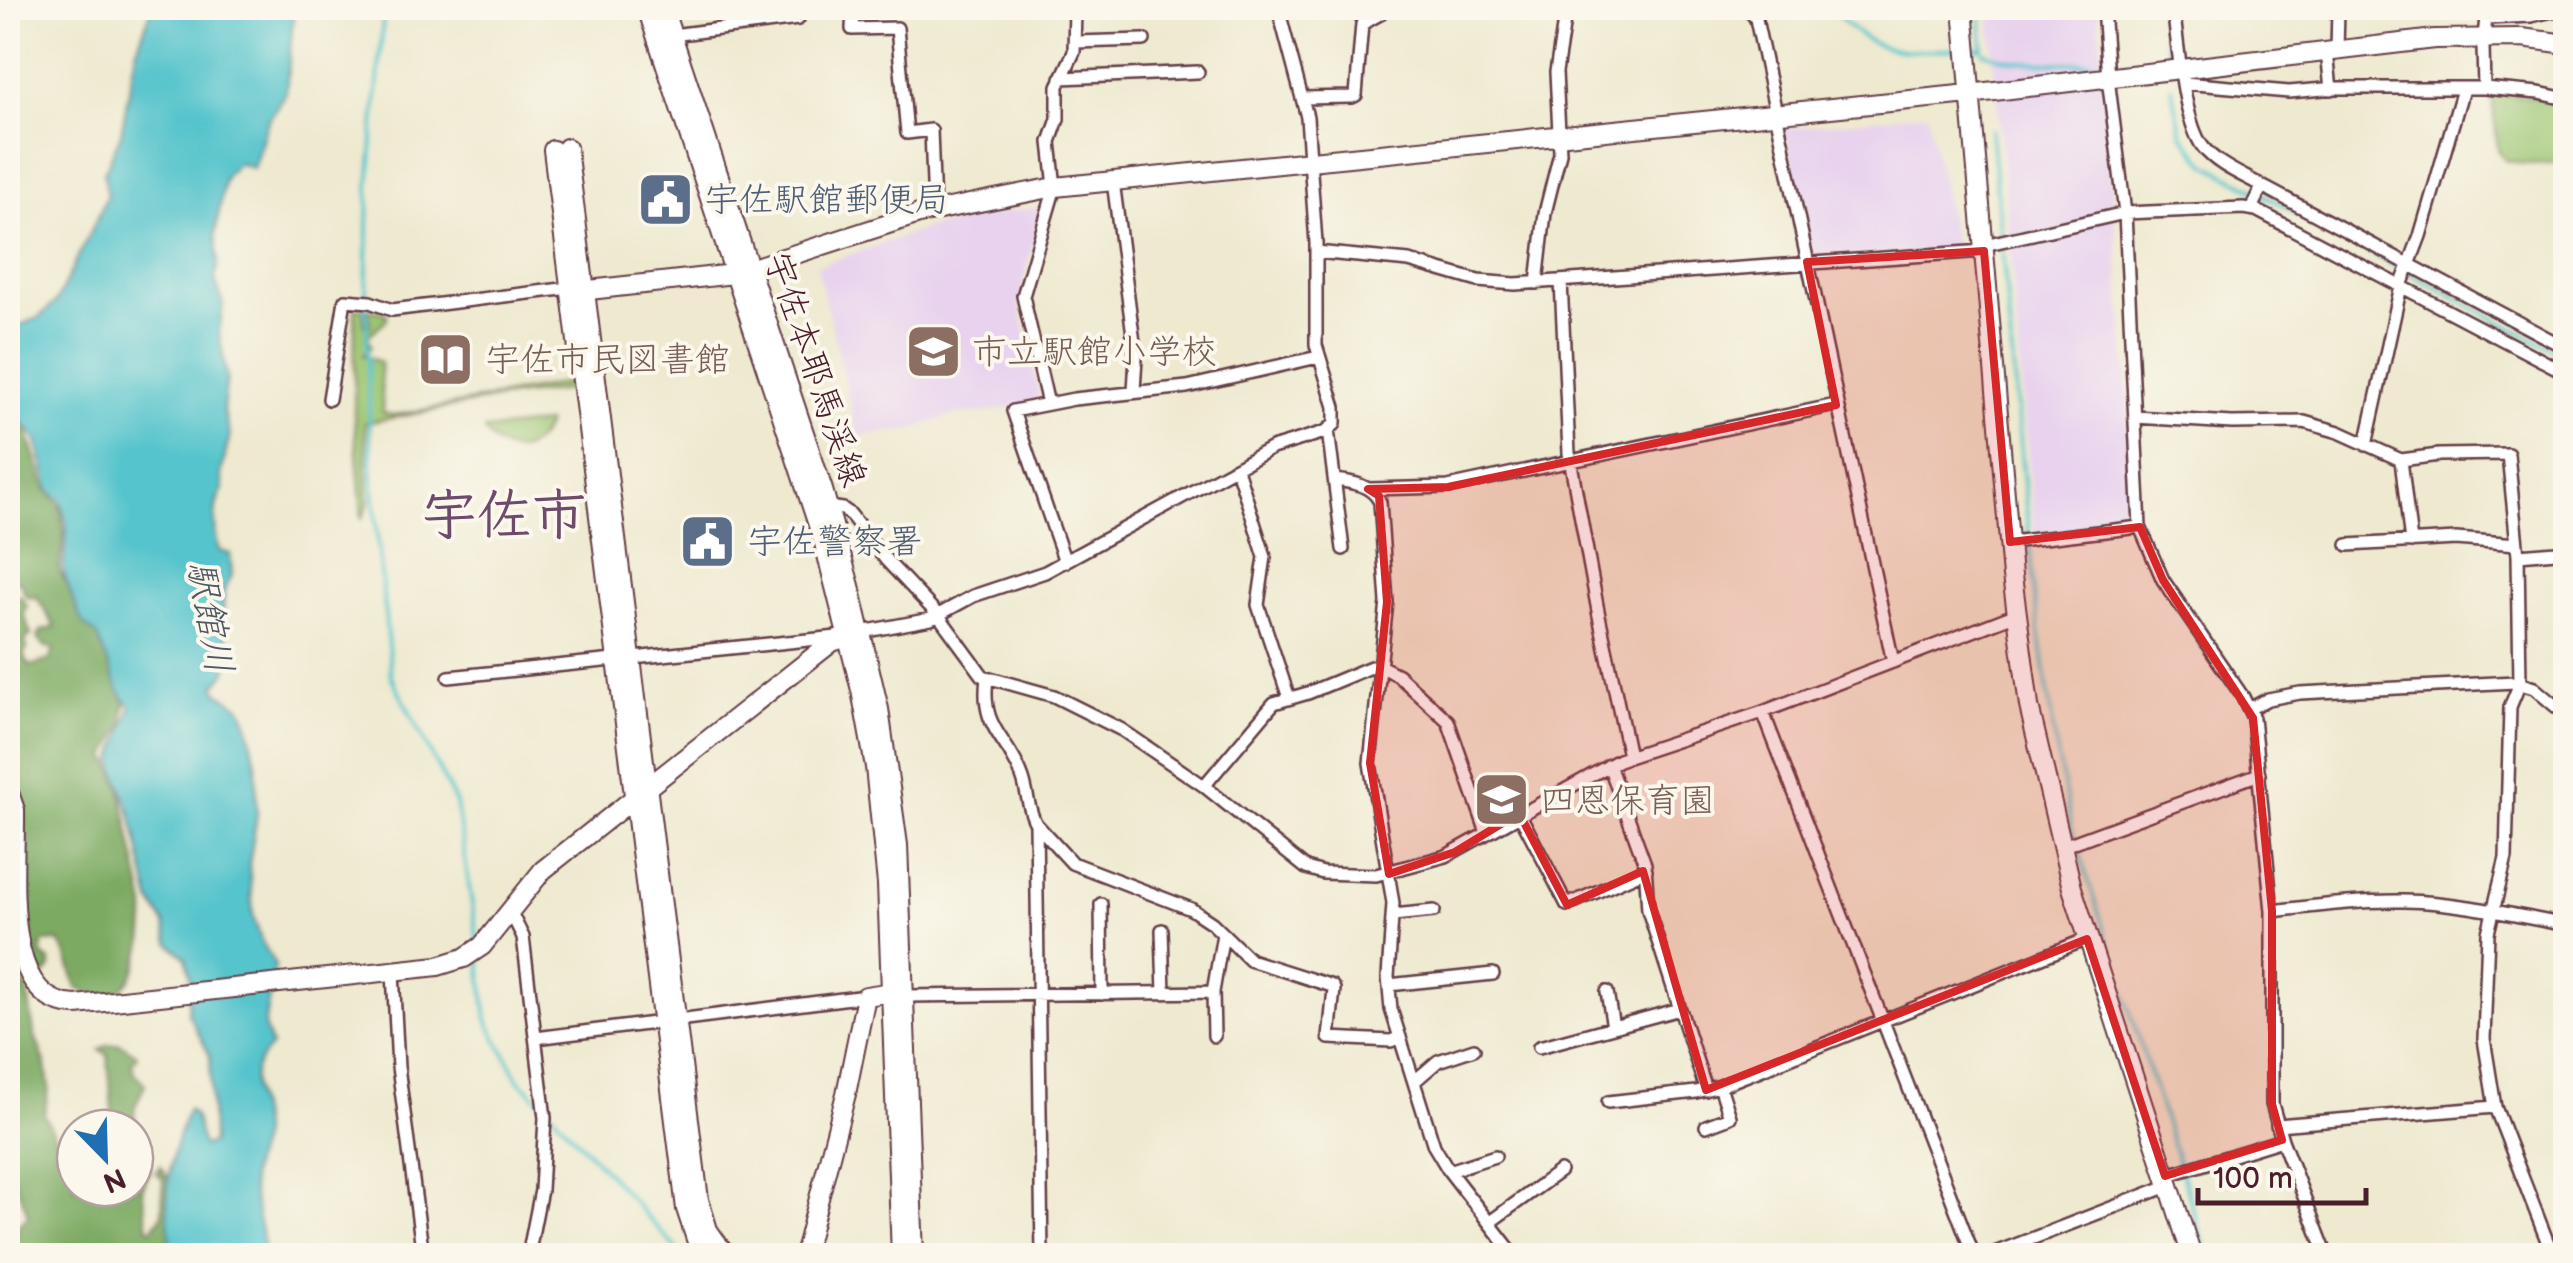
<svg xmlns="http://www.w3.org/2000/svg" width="2573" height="1263" viewBox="0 0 2573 1263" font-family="'Balsamiq Sans','Klee One',sans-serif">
<rect width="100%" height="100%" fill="#fbf7ec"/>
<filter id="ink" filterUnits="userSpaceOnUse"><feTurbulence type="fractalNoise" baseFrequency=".01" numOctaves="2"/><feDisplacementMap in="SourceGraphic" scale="20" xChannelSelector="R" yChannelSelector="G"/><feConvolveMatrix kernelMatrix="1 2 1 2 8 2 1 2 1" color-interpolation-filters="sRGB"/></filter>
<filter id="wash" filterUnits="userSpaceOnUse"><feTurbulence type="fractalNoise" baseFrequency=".0048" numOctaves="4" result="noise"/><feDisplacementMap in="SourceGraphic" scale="40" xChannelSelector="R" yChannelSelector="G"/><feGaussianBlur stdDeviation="2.25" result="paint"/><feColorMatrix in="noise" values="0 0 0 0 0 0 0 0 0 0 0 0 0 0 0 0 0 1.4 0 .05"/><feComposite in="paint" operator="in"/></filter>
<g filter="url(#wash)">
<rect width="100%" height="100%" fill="#eee9cf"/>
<path fill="#e8d2ee" d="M1989,8H2098L2128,386L2132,523L2035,535Z
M1927,113L1956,249L1810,258L1785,129Z
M1041,206L1019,303L1040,399L984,413L955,414L912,429L858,436L817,266L927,228Z"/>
<path fill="#9ac470" stroke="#72724e" stroke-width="2.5" d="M2492,93L2543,98L2565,105V162L2525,164L2505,160L2498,150Z
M355,308L363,309L364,326H370L369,309L387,314V319L368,336L371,347L363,355L380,362L383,413L394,415L436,408L576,381L577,389L512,396L365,423L368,505L362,519L354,416Z
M547,423C535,456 503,460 484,430Z"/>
<path fill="#7baa62" stroke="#626446" stroke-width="2.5" d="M8,412L27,432L46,489L60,506L64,531L59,571L100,635L125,703L123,725L107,756L120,786L145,906C146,948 135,1018 77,988L66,953L58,941L42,942L41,954L50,961L51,968L45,975L39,974L22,949L23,852L28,849L22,827L25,808L12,767L8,765V595L22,597L27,607L24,614L31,635L25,640L27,649L23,655L30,666L50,660L54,648L46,647L37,638L41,631L55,627L36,596L30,598L23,591L21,582H8Z
M8,943L13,946L16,979L27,988L34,1033L46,1066L49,1088L44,1114L59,1144L57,1153L61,1161L75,1156V1188H135V1151L148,1161L151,1169L142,1189L148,1228L152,1229L162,1215L163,1179L156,1173L160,1166L169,1179L181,1255H14L18,1236L15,1228L28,1216C24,1198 14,1184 8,1167Z
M120,1044L136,1054L137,1058L132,1061L134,1072L145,1084L134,1109L137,1140L135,1128H113L108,1055L100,1050L107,1045Z"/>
<path fill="#56c4cc" stroke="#50727c" stroke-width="2.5" d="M152,8H294L286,92L268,121L253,168L238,163L225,177L215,234L218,262L215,280L223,304L219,333L227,378L223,409L230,434L221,474L223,489C212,504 214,534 219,551L230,554L232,575L224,590L223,610L229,656L226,671L215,686L219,693L241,707L249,727L256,764L257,814L249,865L253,915L261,940L275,965L264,1026L271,1046C238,1080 261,1095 261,1133C260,1148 250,1163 251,1179C252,1205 264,1229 264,1255H174C160,1200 168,1161 188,1109L194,1115L203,1147L212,1142L210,1056L188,1013L190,977L186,958L169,943L164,921L151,901L132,817L113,761L131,708L118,689L97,635L83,624L71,595L63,570L67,527L61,501L49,490L37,441L8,403V330L38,318L56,302L99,214L107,196L104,173L121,134L136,51Z"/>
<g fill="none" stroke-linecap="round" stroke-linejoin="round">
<path stroke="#56c4cc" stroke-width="4" d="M1831,8C1879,59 1895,51 1961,49
M1980,8L1983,48
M2161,8L2168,55
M1971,49L1983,48
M1984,52C2019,67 2065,62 2103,63
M2112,63L2153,64
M2172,88L2182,135L2206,164L2566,357
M1991,130L2035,602L2055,741L2072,829L2208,1256
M366,297L369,186L384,8
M366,306L371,469L391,676L456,803L478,943
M479,953L487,1020L519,1080L540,1101
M547,1107L683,1256"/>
</g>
</g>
<g filter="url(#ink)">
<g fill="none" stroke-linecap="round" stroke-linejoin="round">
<defs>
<path id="street" d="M853,8L852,29L897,28L907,133L931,130L934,210
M1738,8L1751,12L1756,19L1893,662
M2103,8L2108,78L2125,213L2140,527L2163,580L2243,697L2253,718L2272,911V1104L2282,1140L2327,1256
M2173,8C2178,42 2183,121 2203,147C2217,165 2243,175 2262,186L2251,209
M2487,18L2531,16L2565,8
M672,35L798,19
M1075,42L1144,40
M2337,51L2338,8
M2327,52L2331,89
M1061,78L1198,72
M2184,83L2289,92L2336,88H2484L2539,93L2566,99
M2484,88L2483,46L2487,8
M1303,98L1352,97L1356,95L1362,24L1380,14L1383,8
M1113,181L1136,358L1134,391
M2262,186L2566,348
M1984,245L2125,213L2243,208L2256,210L2566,373
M1316,252L1409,261L1478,281L1515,284L1984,251
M1561,281L1569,453L1598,611L1629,756
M1537,283L1545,213L1560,153L1556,72L1566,8
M329,399L345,300L370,302L392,310L570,288
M1048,404L1023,296L1055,187L1050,142L1058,119V86L1074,52L1075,8
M2135,417L2232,423L2304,422L2339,432L2401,460L2411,542
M1328,430L1343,549
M2366,445L2401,286L2420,236L2463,89
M2401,460L2439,455L2508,454L2518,555L2520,683L2510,707L2506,858L2488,933L2484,1039L2495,1107L2553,1256
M1237,469L1265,557L1258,605L1289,698
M1335,480C1352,482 1372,485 1380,502L1387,602L1370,763L1393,903L1388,977L1391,1009L1434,1146L1449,1171L1515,1256
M1369,489L1448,487L1836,405
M828,507L843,509L850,514L887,561L939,616L983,676L1054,696L1122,730L1204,786L1306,868L1323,873L1376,875L1446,856L1619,760L1763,712L2017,614
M2010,542L2140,527
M2348,545L2456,539L2517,544
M2518,555L2556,552L2566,548
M1065,562L1013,411L1074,399L1187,387L1318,357
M862,632L931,619L973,596L1045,572L1272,448L1325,432L1335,424V407L1316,345V243L1307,117L1278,8
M449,677L837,637
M987,678C980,731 1009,737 1023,779C1028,794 1028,810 1036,824L1042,1256
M2249,709L2268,699L2300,693L2515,682L2534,688L2566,715
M1763,712L1974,1256
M1609,765L1645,864L1648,910L1706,1090
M1204,786L1274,703L1308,693L1371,667H1382L1398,675L1448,721L1487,833
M1519,813L1567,905L1646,870
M1037,825L1072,863L1191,909L1212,923L1250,960L1332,986L1334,989L1329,1038L1391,1041L1400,1037
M2061,847L2259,774
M1101,904L1102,994
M510,911L523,937L545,1118L541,1190L528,1256
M2272,911C2315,906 2360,900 2404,901C2458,902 2513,915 2566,925
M1393,915L1434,911
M1162,930L1164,993
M393,972L398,1067L423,1256
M1389,985L1493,974
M1607,992L1613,1027
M906,996L1213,992
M1214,1036L1213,992L1223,934
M536,1038L866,996
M1539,1047L1680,1009
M1416,1080L1438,1061L1474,1049
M1608,1102L1696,1092L1720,1086L2087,939
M2277,1125L2495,1107
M1706,1126L1730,1117L1720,1086
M1449,1171L1495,1156
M2165,1176L2282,1140
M1490,1222L1560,1171
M1987,1256L2168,1186"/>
<path id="secondary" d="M1963,8L2012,576L2029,706L2072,888L2192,1256
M567,148L699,1200L708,1230L726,1256
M553,150L686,1209L696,1239L707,1256
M571,292L734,274L919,214L1055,187L1969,94L2435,39L2522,38L2566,44
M8,790L15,810C16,876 0,1003 76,1005L438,966L464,958L482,946L543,870L832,642L862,632"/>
<path id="primary" d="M647,8L824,543L861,690L875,767L887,884L901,1256
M663,8L823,490L850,586L879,709L898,845L914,1256
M804,1256L846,1094L866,996L892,992L901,994"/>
</defs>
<use href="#street" stroke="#633d44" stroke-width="16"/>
<use href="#secondary" stroke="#633d44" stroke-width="22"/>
<use href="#primary" stroke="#633d44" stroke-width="22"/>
<use href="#street" stroke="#fff" stroke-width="11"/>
<use href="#secondary" stroke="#fff" stroke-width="18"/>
<use href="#primary" stroke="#fff" stroke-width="18"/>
</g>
</g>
<path fill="#d62828" fill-opacity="0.2" stroke="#d62828" stroke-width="8" stroke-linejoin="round" d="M1984,251L2010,542L2140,527L2163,580L2253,718L2272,911V1104L2282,1140L2165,1176L2087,939L1706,1090L1643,871L1567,905L1519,813L1455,852L1389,874L1370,763L1387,602L1379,496L1368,489L1448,487L1836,405L1807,262Z"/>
<defs>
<symbol id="civic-square" viewBox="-11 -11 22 22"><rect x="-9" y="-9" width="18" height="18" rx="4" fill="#5c6f8a" stroke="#fbf7ec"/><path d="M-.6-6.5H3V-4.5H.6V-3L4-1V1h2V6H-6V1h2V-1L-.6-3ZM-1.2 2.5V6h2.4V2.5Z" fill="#fff"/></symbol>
<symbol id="school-square" viewBox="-11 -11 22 22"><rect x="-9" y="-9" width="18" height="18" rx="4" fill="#8d6e63" stroke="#fbf7ec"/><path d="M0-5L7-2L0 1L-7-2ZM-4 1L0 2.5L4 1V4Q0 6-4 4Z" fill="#fff"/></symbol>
<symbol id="library-square" viewBox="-11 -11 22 22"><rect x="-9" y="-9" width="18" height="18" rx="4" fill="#8d6e63" stroke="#fbf7ec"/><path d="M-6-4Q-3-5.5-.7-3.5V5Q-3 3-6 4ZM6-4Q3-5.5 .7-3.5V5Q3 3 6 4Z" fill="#fff"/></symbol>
</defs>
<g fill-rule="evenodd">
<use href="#civic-square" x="634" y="168" width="63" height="63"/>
<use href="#school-square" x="902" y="320" width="63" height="63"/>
<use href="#library-square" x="414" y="328" width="63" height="63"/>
<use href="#civic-square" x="676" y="510" width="63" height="63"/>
<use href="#school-square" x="1470" y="768" width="63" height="63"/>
</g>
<g text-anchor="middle" stroke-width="8" stroke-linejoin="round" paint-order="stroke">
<g font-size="35" fill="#4e5e75" stroke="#fbf7ec" text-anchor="start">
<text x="704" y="211">宇佐駅館郵便局</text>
<text x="747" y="553">宇佐警察署</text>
</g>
<g font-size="35" fill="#785e54" stroke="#fbf7ec" text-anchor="start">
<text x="972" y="363">市立駅館小学校</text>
<text x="485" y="371">宇佐市民図書館</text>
<text x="1540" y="812">四恩保育園</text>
</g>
<g font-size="35" fill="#4a1f2b" stroke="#fbf7ec">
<text transform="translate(816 369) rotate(71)" y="12">宇佐本耶馬渓線</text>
</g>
<g font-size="38" font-style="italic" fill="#4e5963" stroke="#fbf7ec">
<text transform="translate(211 617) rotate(80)" y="13">駅館川</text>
</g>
<g font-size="55" font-weight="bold" fill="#6c4c6a" stroke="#fbf7ec">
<text x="504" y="533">宇佐市</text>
</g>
</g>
<rect width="2573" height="1263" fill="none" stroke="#fbf7ec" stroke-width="40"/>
<g transform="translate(105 1158) rotate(157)"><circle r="48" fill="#fbf7ec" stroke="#b4a19f" stroke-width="2.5"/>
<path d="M0-8L18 38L0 25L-18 38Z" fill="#1f6fb2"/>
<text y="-15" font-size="28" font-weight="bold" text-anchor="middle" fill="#4a1f2b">N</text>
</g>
<path d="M2198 1188v15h168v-15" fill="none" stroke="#4a1f2b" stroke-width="5"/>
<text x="2213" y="1188" font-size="30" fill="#4a1f2b" stroke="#fbf7ec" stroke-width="8" paint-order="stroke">100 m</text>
</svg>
